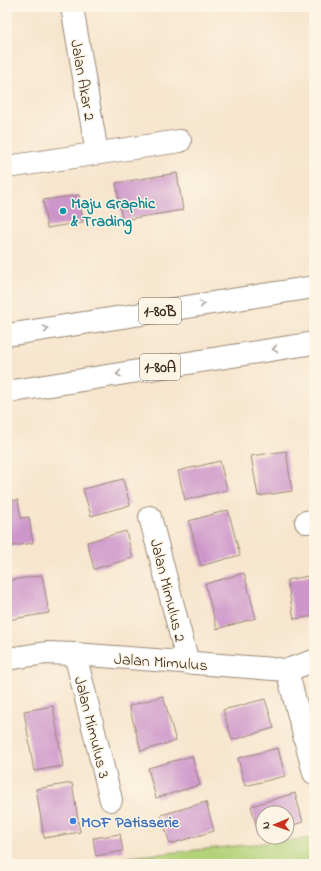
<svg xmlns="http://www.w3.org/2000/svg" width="321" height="871" viewBox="0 0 321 871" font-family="'Indie Flower',sans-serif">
<rect width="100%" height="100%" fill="#fcf5e5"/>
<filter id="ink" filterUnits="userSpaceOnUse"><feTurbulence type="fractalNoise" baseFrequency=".025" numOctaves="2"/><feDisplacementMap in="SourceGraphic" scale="8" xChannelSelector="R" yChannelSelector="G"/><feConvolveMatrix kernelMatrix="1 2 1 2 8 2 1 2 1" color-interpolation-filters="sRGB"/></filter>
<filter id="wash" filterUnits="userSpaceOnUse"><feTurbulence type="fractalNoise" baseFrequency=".012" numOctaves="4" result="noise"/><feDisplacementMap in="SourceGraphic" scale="16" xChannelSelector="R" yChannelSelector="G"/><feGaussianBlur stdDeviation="0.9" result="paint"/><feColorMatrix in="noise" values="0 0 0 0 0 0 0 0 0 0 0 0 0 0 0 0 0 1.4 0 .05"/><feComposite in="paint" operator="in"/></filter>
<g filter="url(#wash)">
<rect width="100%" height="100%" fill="#f7e5cd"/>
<path fill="#b4d279" stroke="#787e4c" d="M312,838L314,844V864H93L129,857Z"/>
<g id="blocks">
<path fill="#cd96cb" d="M177,173L183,210L122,220L116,183Z
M79,195L83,222L47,228L43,200Z
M314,447V476H313L309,448Z
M286,451L292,491L258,496L251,456Z
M220,461L227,490L185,500L178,471Z
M123,479L130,505L91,516L83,489Z
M18,500L21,518L29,517L33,543L7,547V501Z
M228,510L240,555L201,566L189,521Z
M126,531L133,558L94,569L87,542Z
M244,573L256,618L217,629L205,584Z
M42,575L49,613L7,620V581Z
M314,575V616L294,619L287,580Z
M163,696L176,741L141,751L129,706Z
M265,699L274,728L232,740L223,710Z
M53,706L63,766L34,771L24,711Z
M278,748L285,776L245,786L238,758Z
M192,756L200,785L156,798L148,768Z
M72,783L80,832L44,838L36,789Z
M295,793L303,822L287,827V813H263V834L259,835L251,806Z
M206,802L214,831L170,844L161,815Z
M120,834L123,851L96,856L93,838Z"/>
</g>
</g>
<g filter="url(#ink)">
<use href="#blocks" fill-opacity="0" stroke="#998876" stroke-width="1"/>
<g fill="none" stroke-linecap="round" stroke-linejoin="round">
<defs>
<path id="street" d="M72,7L97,153
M7,167L180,141
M150,517L188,663
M306,522L314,521
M75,654L111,800
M7,659L46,653L75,654L287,670L314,661
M287,670L314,773"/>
<path id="highway" d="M7,335L314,287
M7,392L314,343"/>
</defs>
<use href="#street" stroke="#998876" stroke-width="24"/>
<use href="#highway" stroke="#998876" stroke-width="24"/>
<use href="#street" stroke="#fff" stroke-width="22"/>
<use href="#highway" stroke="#fff" stroke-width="22"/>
</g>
<defs><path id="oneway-chevron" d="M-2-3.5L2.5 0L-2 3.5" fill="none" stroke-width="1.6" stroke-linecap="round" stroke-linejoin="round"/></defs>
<g stroke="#a79f9a">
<use href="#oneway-chevron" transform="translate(202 304) rotate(-9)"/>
<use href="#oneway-chevron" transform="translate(46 329) rotate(-9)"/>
<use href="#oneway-chevron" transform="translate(275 349) rotate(171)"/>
<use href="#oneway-chevron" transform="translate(119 374) rotate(171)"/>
</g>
</g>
<circle fill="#0f9aa8" stroke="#fcf5e5" stroke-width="1.5" cx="63" cy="211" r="4"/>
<circle fill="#3f7fe0" stroke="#fcf5e5" stroke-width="1.5" cx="73" cy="821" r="4"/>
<g text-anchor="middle" stroke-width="3" stroke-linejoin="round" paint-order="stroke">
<g fill="#fcf5e5" stroke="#75675a" stroke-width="1">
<rect x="139" y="298" width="42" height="26" rx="3"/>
<rect x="140" y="354" width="40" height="26" rx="3"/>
</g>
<g font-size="15" font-weight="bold" fill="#3b2a1e">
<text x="160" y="316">1-80B</text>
<text x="160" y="372">1-80A</text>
</g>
<g font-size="16" fill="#3b2a1e" stroke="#fcf5e5">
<text transform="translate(84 80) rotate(80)" y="6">Jalan Akar 2</text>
<text transform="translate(169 590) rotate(76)" y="6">Jalan Mimulus 2</text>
<text transform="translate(161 661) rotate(4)" y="6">Jalan Mimulus</text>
<text transform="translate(93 727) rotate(76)" y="6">Jalan Mimulus 3</text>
</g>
<g font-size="16" font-weight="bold" fill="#0d838f" stroke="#fcf5e5" text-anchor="start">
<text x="71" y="208">Maju Graphic<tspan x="71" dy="18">&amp; Trading</tspan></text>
</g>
<g font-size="16" font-weight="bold" fill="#366cbe" stroke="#fcf5e5" text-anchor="start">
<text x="81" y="827">MOF Patisserie</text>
</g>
</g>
<rect width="321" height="871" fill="none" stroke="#fcf5e5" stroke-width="24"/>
<g transform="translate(275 825) rotate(268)"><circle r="19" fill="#fcf5e5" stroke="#afa495"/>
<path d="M0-3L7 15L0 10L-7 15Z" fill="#c8321e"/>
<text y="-6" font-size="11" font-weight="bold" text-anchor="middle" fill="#3b2a1e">N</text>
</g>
</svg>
